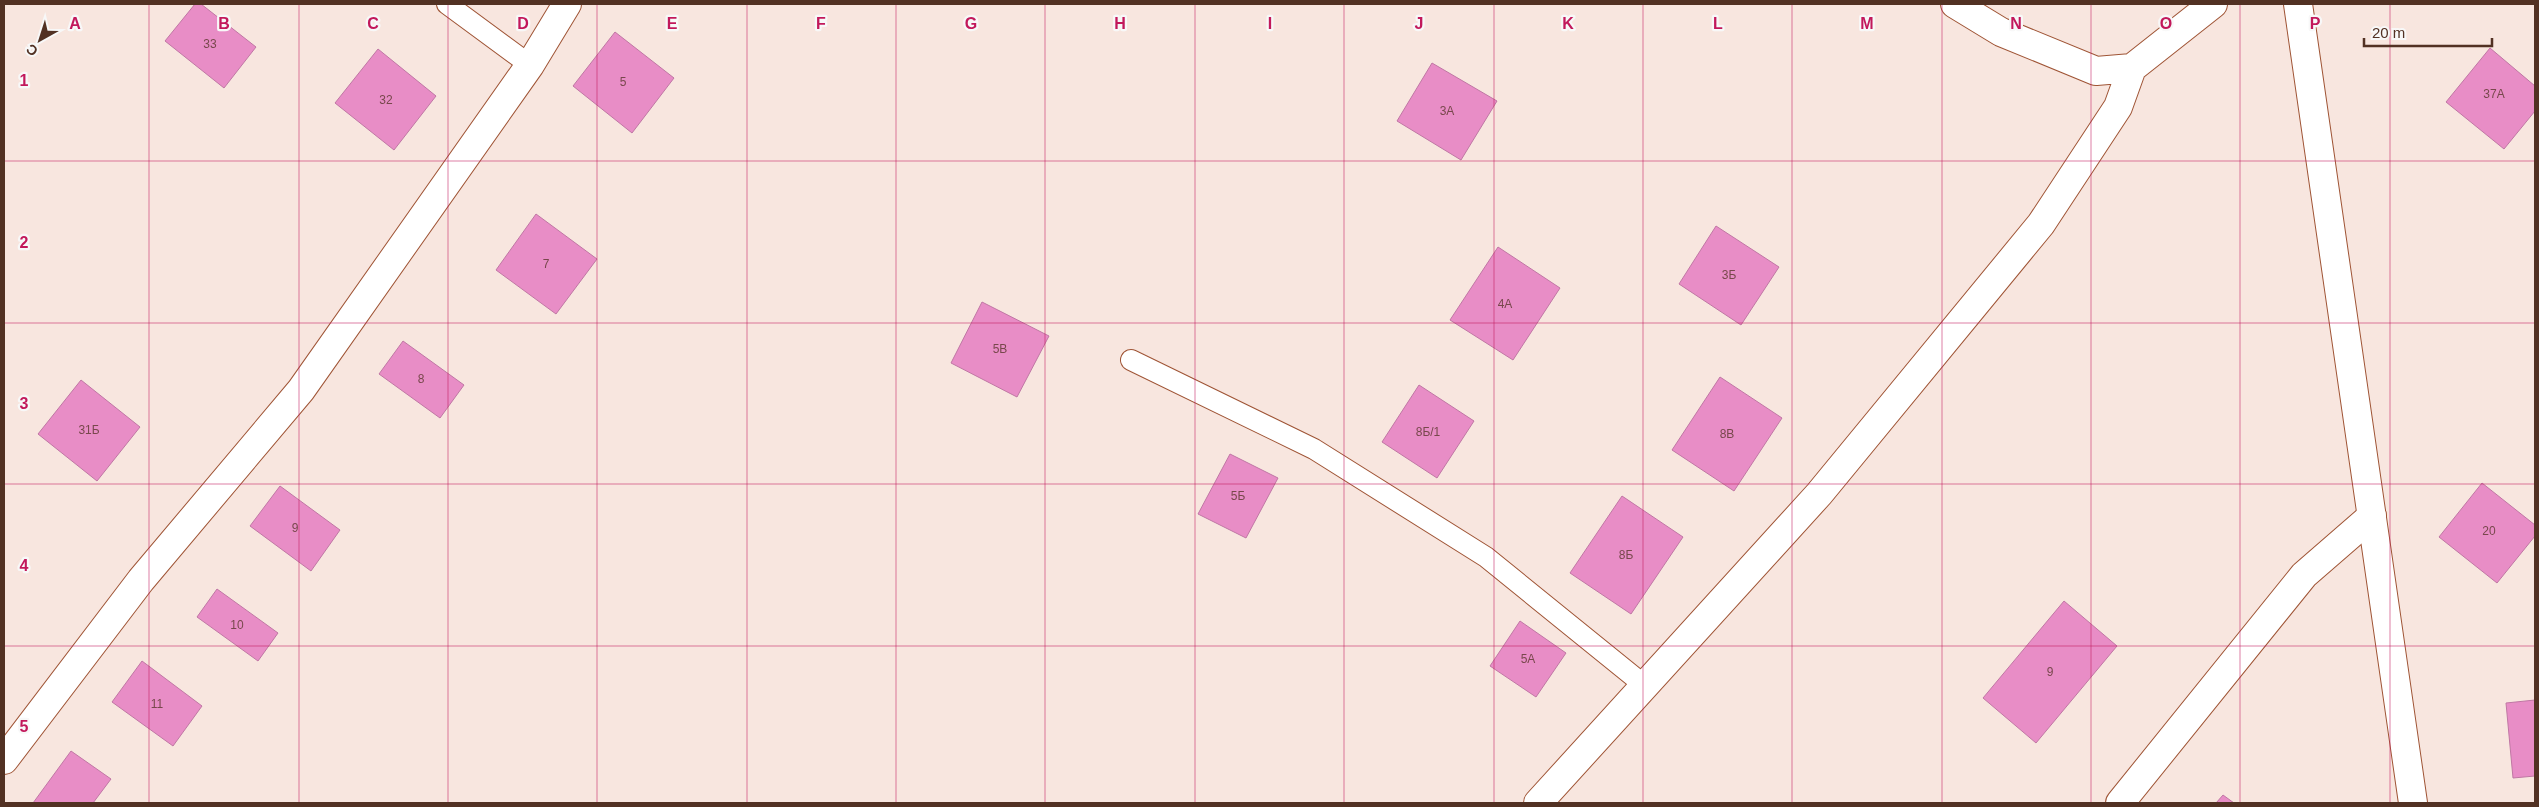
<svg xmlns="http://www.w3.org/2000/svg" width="2539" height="807" viewBox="0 0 2539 807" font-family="Arial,sans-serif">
<rect width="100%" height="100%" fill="#f8e6df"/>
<path fill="#e88dc6" stroke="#c077a4" d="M195,4H201L256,47L224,88L165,41Z
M615,32L674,78L632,133L573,86Z
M2490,48L2535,86V111L2504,149L2446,102Z
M378,49L436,96L394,150L335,103Z
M1432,63L1497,101L1461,160L1397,121Z
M536,214L597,259L556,314L496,270Z
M1716,226L1779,267L1741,325L1679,284Z
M1498,247L1560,288L1513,360L1450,320Z
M982,302L1049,336L1017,397L951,363Z
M403,341L464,385L440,418L379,374Z
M1720,377L1782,418L1734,491L1672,450Z
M81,380L140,427L97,481L38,434Z
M1419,385L1474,421L1437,478L1382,442Z
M1230,454L1278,478L1246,538L1198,514Z
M2482,483L2535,525V536L2497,583L2439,537Z
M280,486L340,530L311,571L250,526Z
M1622,496L1683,537L1631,614L1570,573Z
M217,589L278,633L258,661L197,617Z
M2064,601L2117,646L2036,743L1983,698Z
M1520,621L1566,653L1536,697L1490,666Z
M142,661L202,706L173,746L112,702Z
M2535,700V776L2513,778L2506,703Z
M71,751L111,779L93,803H33Z
M2223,795L2234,803H2216Z"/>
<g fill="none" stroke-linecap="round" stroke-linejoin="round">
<defs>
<path id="lane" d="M447,4L530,65
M1131,360L1314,449L1486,557L1644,685"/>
<path id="street" d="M1955,4L2001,32L2096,71L2132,68L2213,4
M4,760L141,580L301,390L530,65L567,4
M1538,803L1819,494L2041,224L2118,107L2132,68
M2120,803L2304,575L2372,516"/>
<path id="secondary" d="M2298,4L2413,803"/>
</defs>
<use href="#lane" stroke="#9f5435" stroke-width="22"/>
<use href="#street" stroke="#9f5435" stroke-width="30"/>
<use href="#secondary" stroke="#9f5435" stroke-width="30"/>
<use href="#lane" stroke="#fff" stroke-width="20"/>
<use href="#street" stroke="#fff" stroke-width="28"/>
<use href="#secondary" stroke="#fff" stroke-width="28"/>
</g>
<path fill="none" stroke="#c2185b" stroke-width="1" stroke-opacity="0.55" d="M149,4V803M299,4V803M448,4V803M597,4V803M747,4V803M896,4V803M1045,4V803M1195,4V803M1344,4V803M1494,4V803M1643,4V803M1792,4V803M1942,4V803M2091,4V803M2240,4V803M2390,4V803M4,161H2535M4,323H2535M4,484H2535M4,646H2535"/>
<g text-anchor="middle" stroke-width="4.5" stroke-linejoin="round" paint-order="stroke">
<g font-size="12" fill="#78484c">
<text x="210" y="48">33</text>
<text x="623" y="86">5</text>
<text x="2494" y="98">37А</text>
<text x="386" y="104">32</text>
<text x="1447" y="115">3А</text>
<text x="546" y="268">7</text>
<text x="1729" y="279">3Б</text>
<text x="1505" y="308">4А</text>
<text x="1000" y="353">5В</text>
<text x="421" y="383">8</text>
<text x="89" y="434">31Б</text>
<text x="1428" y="436">8Б/1</text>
<text x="1727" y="438">8В</text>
<text x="1238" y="500">5Б</text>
<text x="295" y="532">9</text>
<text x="2489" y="535">20</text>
<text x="1626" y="559">8Б</text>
<text x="237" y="629">10</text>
<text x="1528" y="663">5А</text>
<text x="2050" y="676">9</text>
<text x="157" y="708">11</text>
</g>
</g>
<g font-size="16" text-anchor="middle" font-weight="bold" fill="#c2185b" stroke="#f8f8f8" stroke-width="4.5" stroke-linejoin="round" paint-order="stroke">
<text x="75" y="29">A</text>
<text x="224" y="29">B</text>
<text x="373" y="29">C</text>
<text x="523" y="29">D</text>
<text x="672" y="29">E</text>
<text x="821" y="29">F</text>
<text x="971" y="29">G</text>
<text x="1120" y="29">H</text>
<text x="1270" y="29">I</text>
<text x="1419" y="29">J</text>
<text x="1568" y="29">K</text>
<text x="1718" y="29">L</text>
<text x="1867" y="29">M</text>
<text x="2016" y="29">N</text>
<text x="2166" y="29">O</text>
<text x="2315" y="29">P</text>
<text x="24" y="86">1</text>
<text x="24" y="248">2</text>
<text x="24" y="409">3</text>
<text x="24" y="571">4</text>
<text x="24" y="732">5</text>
</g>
<rect width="2539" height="807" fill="none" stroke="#523123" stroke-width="10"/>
<g transform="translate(40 40) rotate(219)" stroke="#f8f8f8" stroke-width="4" paint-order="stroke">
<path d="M0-4L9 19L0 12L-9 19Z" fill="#523123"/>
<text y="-8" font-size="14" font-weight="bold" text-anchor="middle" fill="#523123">С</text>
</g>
<path d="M2364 38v8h128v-8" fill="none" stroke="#523123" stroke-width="2.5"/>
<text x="2372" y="38" font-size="15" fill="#523123" stroke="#f8f8f8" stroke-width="4" paint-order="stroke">20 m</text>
</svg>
